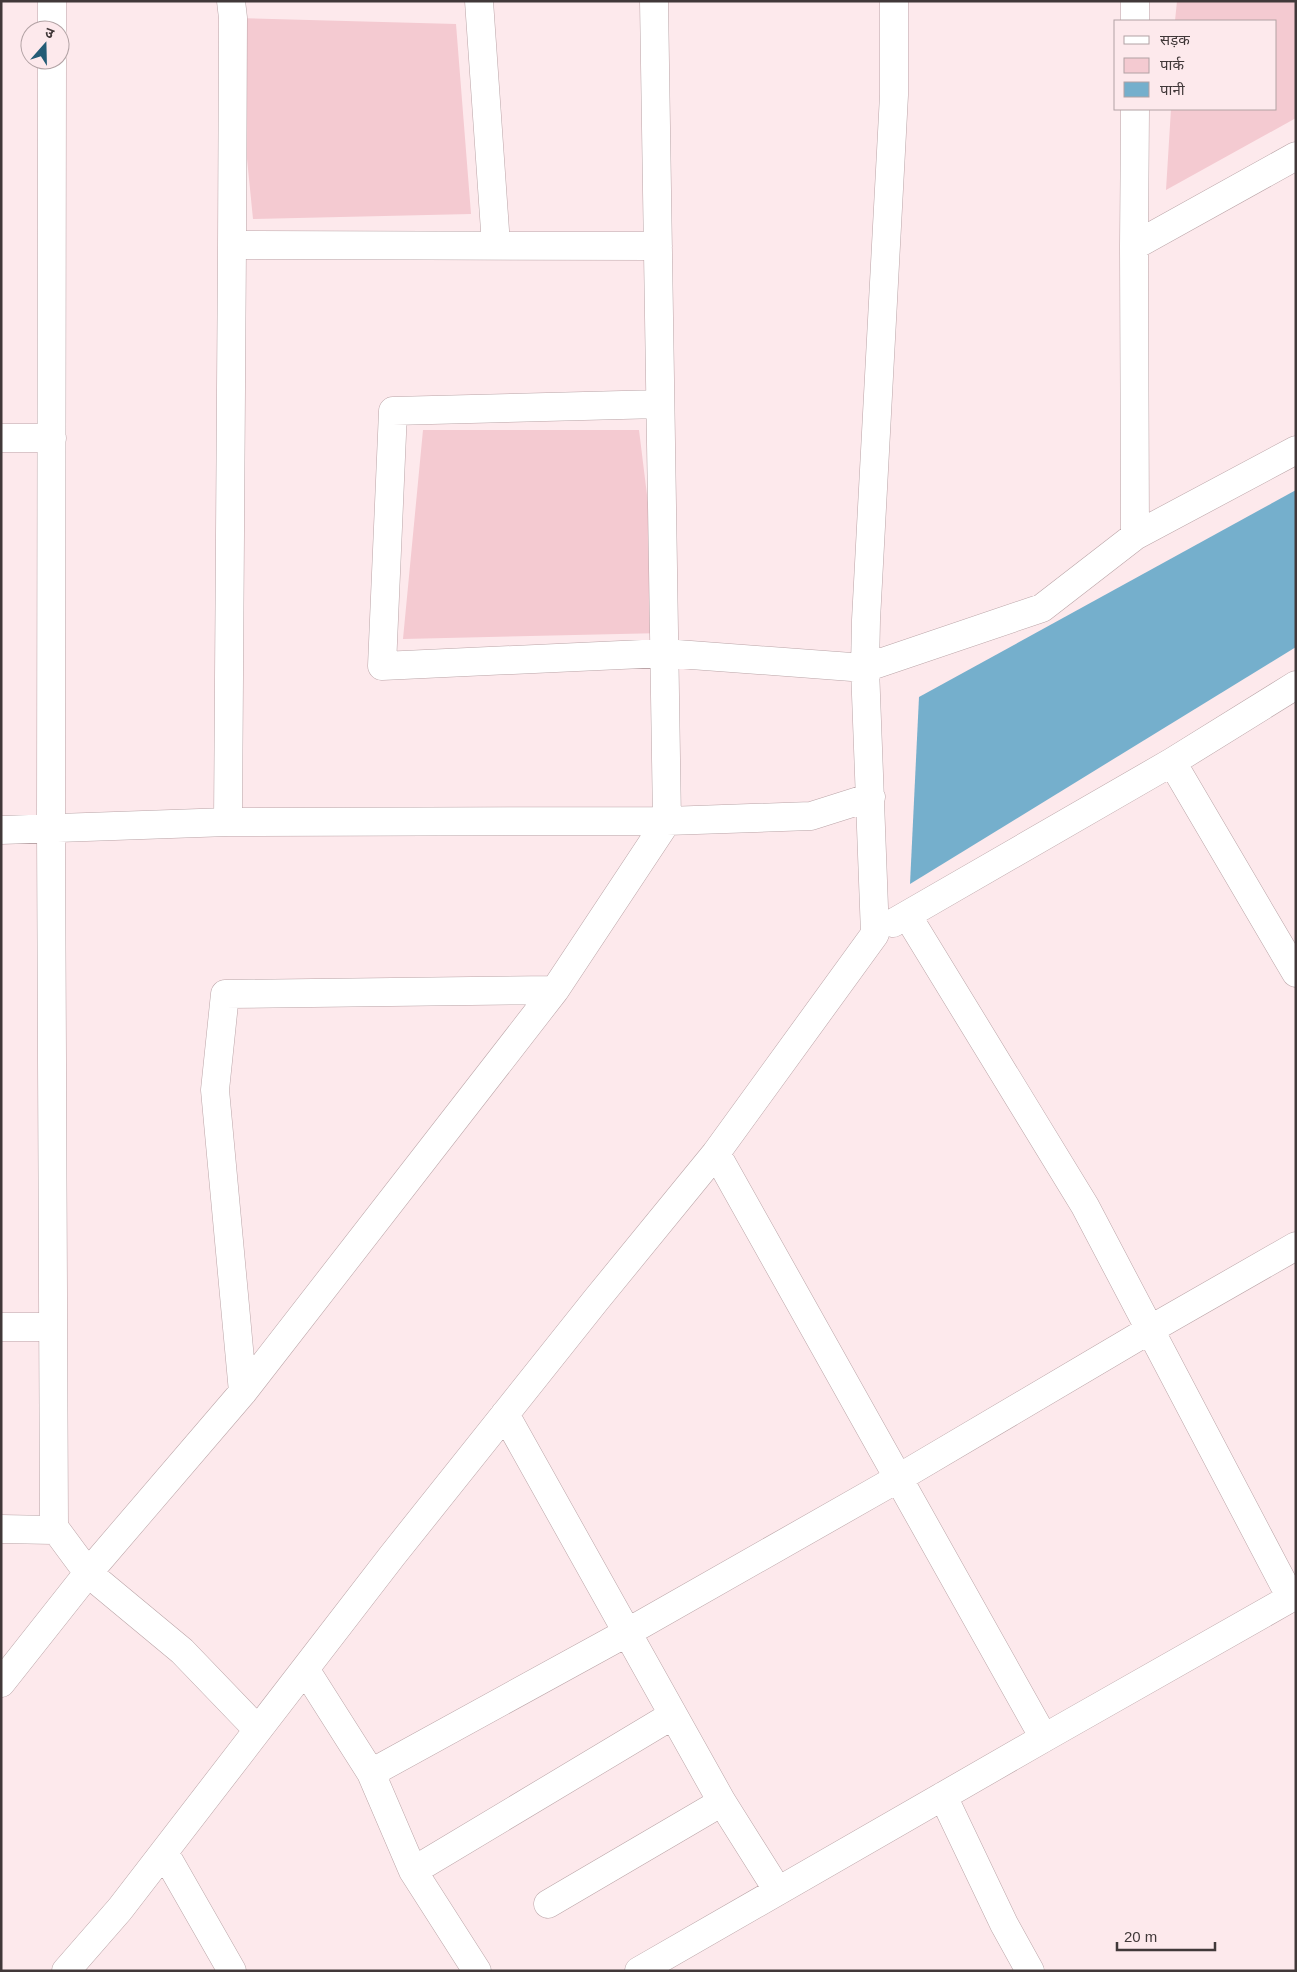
<svg xmlns="http://www.w3.org/2000/svg" width="1297" height="1972" viewBox="0 0 1297 1972" font-family="Helvetica,'Noto Sans Devanagari',sans-serif">
<rect width="100%" height="100%" fill="#fde9ec"/>
<path fill="#f4cad1" d="M1177,1H1296V118L1166,190L1171,109H1276V21H1175Z
M233,18L456,24L471,214L253,219Z
M423,430H639L664,633L403,639Z"/>
<path fill="#75afcc" d="M1296,490V647L910,884L919,697Z"/>
<g fill="none" stroke-linecap="round" stroke-linejoin="round">
<defs>
<path id="minor" d="M231,1L233,18L232,245
M479,1L496,245
M1135,21V1
M52,30V1
M52,60L51,828L54,1527L88,1573L182,1651L258,1730
M1296,156L1134,246L1135,536L1296,450
M1134,246L1135,109
M660,404L393,411L382,666L664,653L865,668L1042,608L1135,536
M1,438H52
M1172,762L1296,973
M228,822L232,245L658,246
M1,830L228,822L667,821L811,816L871,797
M907,915L1085,1206L1291,1598
M893,923L1172,762L1296,685
M716,1153L1044,1738L1296,1595
M1,1327H53
M243,1392L215,1090L225,994L555,990
M505,1414L722,1802L778,1891
M1,1529L53,1530L54,1527
M305,1669L371,1773L413,1871L477,1971
M1,1683L88,1573L243,1392L555,990L667,821L654,1
M371,1773L628,1632L897,1479L1151,1329L1296,1246
M943,1796L1004,1924L1030,1971
M164,1852L232,1971
M413,1871L673,1715
M548,1904L722,1802
M66,1971L120,1909L392,1556L596,1300L716,1153L875,934L865,668L866,620L894,95V1
M639,1971L1044,1738"/>
</defs>
<use href="#minor" stroke="#baa4a7" stroke-width="29"/>
<use href="#minor" stroke="#fff" stroke-width="28"/>
</g>
<rect width="1297" height="1972" fill="none" stroke="#413839" stroke-width="5"/>
<rect x="1114" y="20" width="162" height="90" fill="#fde9ec" stroke="#b2a2a4"/>
<rect x="1124" y="36" width="25" height="8" fill="#ffffff" stroke="#b2a2a4"/>
<text x="1160" y="45" font-size="15" fill="#413839">सड़क</text>
<rect x="1124" y="58" width="25" height="15" fill="#f4cad1" stroke="#b2a2a4"/>
<text x="1160" y="70" font-size="15" fill="#413839">पार्क</text>
<rect x="1124" y="82" width="25" height="15" fill="#75afcc" stroke="#b2a2a4"/>
<text x="1160" y="95" font-size="15" fill="#413839">पानी</text>
<g transform="translate(45 45) rotate(20)"><circle r="24" fill="#fde9ec" stroke="#b2a2a4"/>
<path d="M0-4L9 19L0 12L-9 19Z" fill="#245c76"/>
<text y="-8" font-size="14" font-weight="bold" text-anchor="middle" fill="#413839">उ</text>
</g>
<path d="M1117 1942v8h98v-8" fill="none" stroke="#413839" stroke-width="2.5"/>
<text x="1124" y="1942" font-size="15" fill="#413839" stroke="#fde9ec" stroke-width="4" paint-order="stroke">20 m</text>
</svg>
